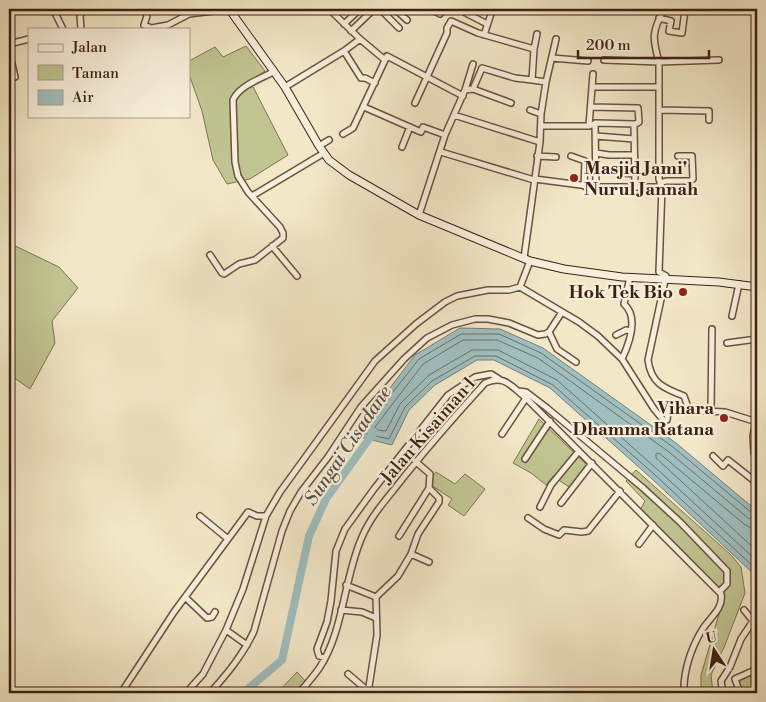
<svg xmlns="http://www.w3.org/2000/svg" width="766" height="702" viewBox="0 0 766 702" font-family="'Libre Bodoni',serif">
<rect width="100%" height="100%" fill="#f2e7c7"/>
<filter id="stains"><feTurbulence type="fractalNoise" baseFrequency=".004" numOctaves="4"/><feColorMatrix values="0 0 0 0 .2 0 0 0 0 .09 0 0 0 0 .02 0 0 0 .5 -.17"/></filter>
<radialGradient id="worn" r=".72"><stop offset=".6" stop-color="#630" stop-opacity="0"/><stop offset="1" stop-color="#630" stop-opacity=".3"/></radialGradient>
<path fill="#c0c491" stroke="#7e7252" d="M246,46L265,71L250,81L288,155L250,179L227,184L213,160L202,111L189,74V61L215,47L223,57Z
M9,243L59,267L78,288L52,321L55,343L30,389L9,374Z
M539,419L588,466L569,487L553,476L546,485L531,473L513,463Z
M636,470L731,555L741,567L745,593L725,645L711,675L713,693H701V675L724,597L639,512L645,501L626,481Z
M436,472L455,484L465,474L485,489L464,516L448,505L452,499L428,483Z
M297,672L309,685L301,693H277Z
M757,673V693H742L737,681Z"/>
<path fill="#9fbebf" stroke="#787f7a" d="M460,328L500,329L543,348L676,443L757,511V577L651,478L550,388L494,360H477L435,385L409,410L392,445L356,436L374,409L415,355Z"/>
<g fill="none" stroke-linecap="round" stroke-linejoin="round">
<path stroke="#6e7068" stroke-width="1" d="M757,515L752,513L673,447L541,353L499,334H461L419,359L378,411L365,431L367,434L389,439L405,407L432,381L475,356H496L553,385L654,474L757,570
M757,521L748,518L669,452L538,358L497,340H463L423,364L375,427L377,430L386,431L400,404L429,375L472,350H498L557,380L658,470L757,561
M757,528H751L744,524L665,458L659,453L656,454V458L757,551"/>
<path stroke="#9fbebf" stroke-width="8" d="M243,693L282,660L309,536L326,499L374,432"/>
<defs>
<path id="street" d="M53,9L63,29
M144,9L147,16L144,25L149,27
M329,9L360,39L385,60
M380,9L399,28
M395,9L407,20
M430,9L440,14
M463,9L464,12L487,24
M664,9C652,32 652,37 659,62V179L662,187L659,272L666,276L648,360C651,383 663,388 684,396L689,410L725,412L757,422
M402,15L407,9
M659,18L671,21L669,31L682,33L685,10
M344,24L360,9
M81,29L80,16L83,9
M146,29L168,25L189,14L230,9
M351,31L374,9
M484,35L491,14
M9,44L29,39
M9,51L15,77L9,78
M344,51L361,78H365L375,83
M552,58L588,61
M604,60L659,62L719,60
M532,80L546,82
M285,87L344,51L360,39
M592,87H658
M473,89L482,68L515,78L532,80L534,49L537,34
M465,90L473,64
M415,103L447,33V28L451,21L478,33L534,49
M364,107L421,132L423,127L445,135
M591,107L638,108L639,122L634,125L635,186
M530,110L541,114
M659,110L709,111V120
M454,115L540,142
M541,126H589L596,123L635,124
M589,126L593,74
M343,134L353,128L387,56L463,96
M596,136L634,139
M319,146L329,140
M402,147L410,127
M441,152L534,180
M596,153L609,155H634
M537,156L556,157
M571,156L585,161L584,186
M613,172L634,174
M535,179L596,187L595,123
M660,183L666,181H690L693,179L692,156H678
M596,187H662
M252,196L324,153
M419,215L445,135L465,90L473,89L511,103
M272,246L297,276
M210,255L222,273L224,274L239,264L255,260L283,238V233L280,227L248,192L238,176L235,162L233,100C239,86 260,79 273,72
M524,258L540,142L541,114L546,82L556,39
M520,287L579,322L598,336L622,359L654,409L664,421L667,420L668,411L689,410
M732,316L739,284
M549,332L557,349L576,362
M616,335L626,330L631,331
M727,343L757,339
M622,359C629,344 639,317 624,304L630,277
M518,391L526,392L547,408L643,488L680,522L727,571V584L719,592
M711,410L712,329
M502,434L526,398
M754,453L753,436L756,421
M713,456L723,466L728,460L757,483
M525,459L550,421
M561,503L592,463
M540,507L551,485L579,451
M200,516L228,539
M528,518L544,529L559,535L564,530L582,532L588,531L620,491
M399,536L429,488
M639,544L653,525
M411,554L429,562
M346,585L376,597
M185,597L207,618L212,617L215,612
M341,610L362,612L376,618
M226,630L247,645
M325,658L319,656L317,649L327,622L331,601L336,551L345,529L374,489L448,395L475,377L491,374L499,379
M348,674L368,691
M121,693L174,612L248,512L257,516H266
M186,693L203,674L226,630L243,589L266,516L280,492L375,361L416,324L445,302L457,296L488,290H509L520,287L530,261
M210,693C227,674 243,655 254,631L282,531L290,511L301,492L328,457L361,407L404,359L427,338L452,325L475,319H488L509,323L538,335L545,334L549,332L562,312
M299,693C306,685 314,676 320,667C344,630 344,577 362,537C370,518 383,503 396,487C424,451 454,417 485,383C504,374 511,386 526,398L721,594C724,609 709,618 702,630C691,648 683,672 684,693
M368,693L377,635L376,597L398,576L411,554L418,534L439,502V498L429,488L430,474L415,461
M723,693L721,681L730,667L741,639L753,621L744,610
M740,693L735,679L757,669"/>
<path id="secondary" d="M229,9L285,87L319,146L329,160L349,175L419,215L530,261L564,269L622,277L719,282L757,287"/>
</defs>
<use href="#street" stroke="#6a523f" stroke-width="8"/>
<use href="#secondary" stroke="#3d2112" stroke-width="9"/>
<use href="#street" stroke="#f7efdb" stroke-width="5"/>
<use href="#secondary" stroke="#f7efdb" stroke-width="7"/>
</g>
<g fill="#8f2418" stroke="#f7efdb" stroke-width="2">
<circle cx="574" cy="178" r="5"/>
<circle cx="683" cy="292" r="5"/>
<circle cx="724" cy="418" r="5"/>
</g>
<g text-anchor="middle" stroke-width="4.5" stroke-linejoin="round" paint-order="stroke">
<g font-size="18" font-weight="bold" fill="#3d2112" stroke="#f7efdb" text-anchor="end">
<text x="584" y="174" text-anchor="start">Masjid Jami'<tspan x="584" dy="21">Nurul Jannah</tspan></text>
<text x="673" y="298">Hok Tek Bio</text>
<text x="714" y="414">Vihara<tspan x="714" dy="21">Dhamma Ratana</tspan></text>
</g>
<g font-size="18" fill="#3d2112" stroke="#f7efdb">
<text transform="translate(428 430) rotate(-49)" y="6">Jalan Kisaiman 1</text>
</g>
<g font-size="19" font-style="italic" fill="#5a5046" stroke="#f7efdb">
<text transform="translate(347 445) rotate(-56)" y="7">Sungai Cisadane</text>
</g>
</g>
<rect width="766" height="702" fill="none" stroke="#f2e7c7" stroke-width="30"/>
<rect x="10" y="10" width="746" height="682" fill="none" stroke="#3d2112" stroke-width="2.5"/>
<rect x="15" y="15" width="736" height="672" fill="none" stroke="#3d2112"/>
<rect x="28" y="28" width="162" height="90" fill="#f7efdb" stroke="#ad9d8b"/>
<rect x="38" y="44" width="25" height="8" fill="#f7efdb" stroke="#ad9d8b"/>
<text x="72" y="52" font-size="15" fill="#3d2112">Jalan</text>
<rect x="38" y="65" width="25" height="15" fill="#c0c491" stroke="#ad9d8b"/>
<text x="72" y="78" font-size="15" fill="#3d2112">Taman</text>
<rect x="38" y="90" width="25" height="15" fill="#9fbebf" stroke="#ad9d8b"/>
<text x="72" y="102" font-size="15" fill="#3d2112">Air</text>
<g transform="translate(714 650) rotate(348)" stroke="#f7efdb" stroke-width="4" paint-order="stroke">
<path d="M0-4L9 19L0 12L-9 19Z" fill="#3d2112"/>
<text y="-8" font-size="14" font-weight="bold" text-anchor="middle" fill="#3d2112">U</text>
</g>
<path d="M578 50v8h131v-8" fill="none" stroke="#3d2112" stroke-width="2.5"/>
<text x="586" y="50" font-size="15" fill="#3d2112" stroke="#f7efdb" stroke-width="4" paint-order="stroke">200 m</text>
<rect width="100%" height="100%" filter="url(#stains)"/>
<rect width="100%" height="100%" fill="url(#worn)"/>
</svg>
